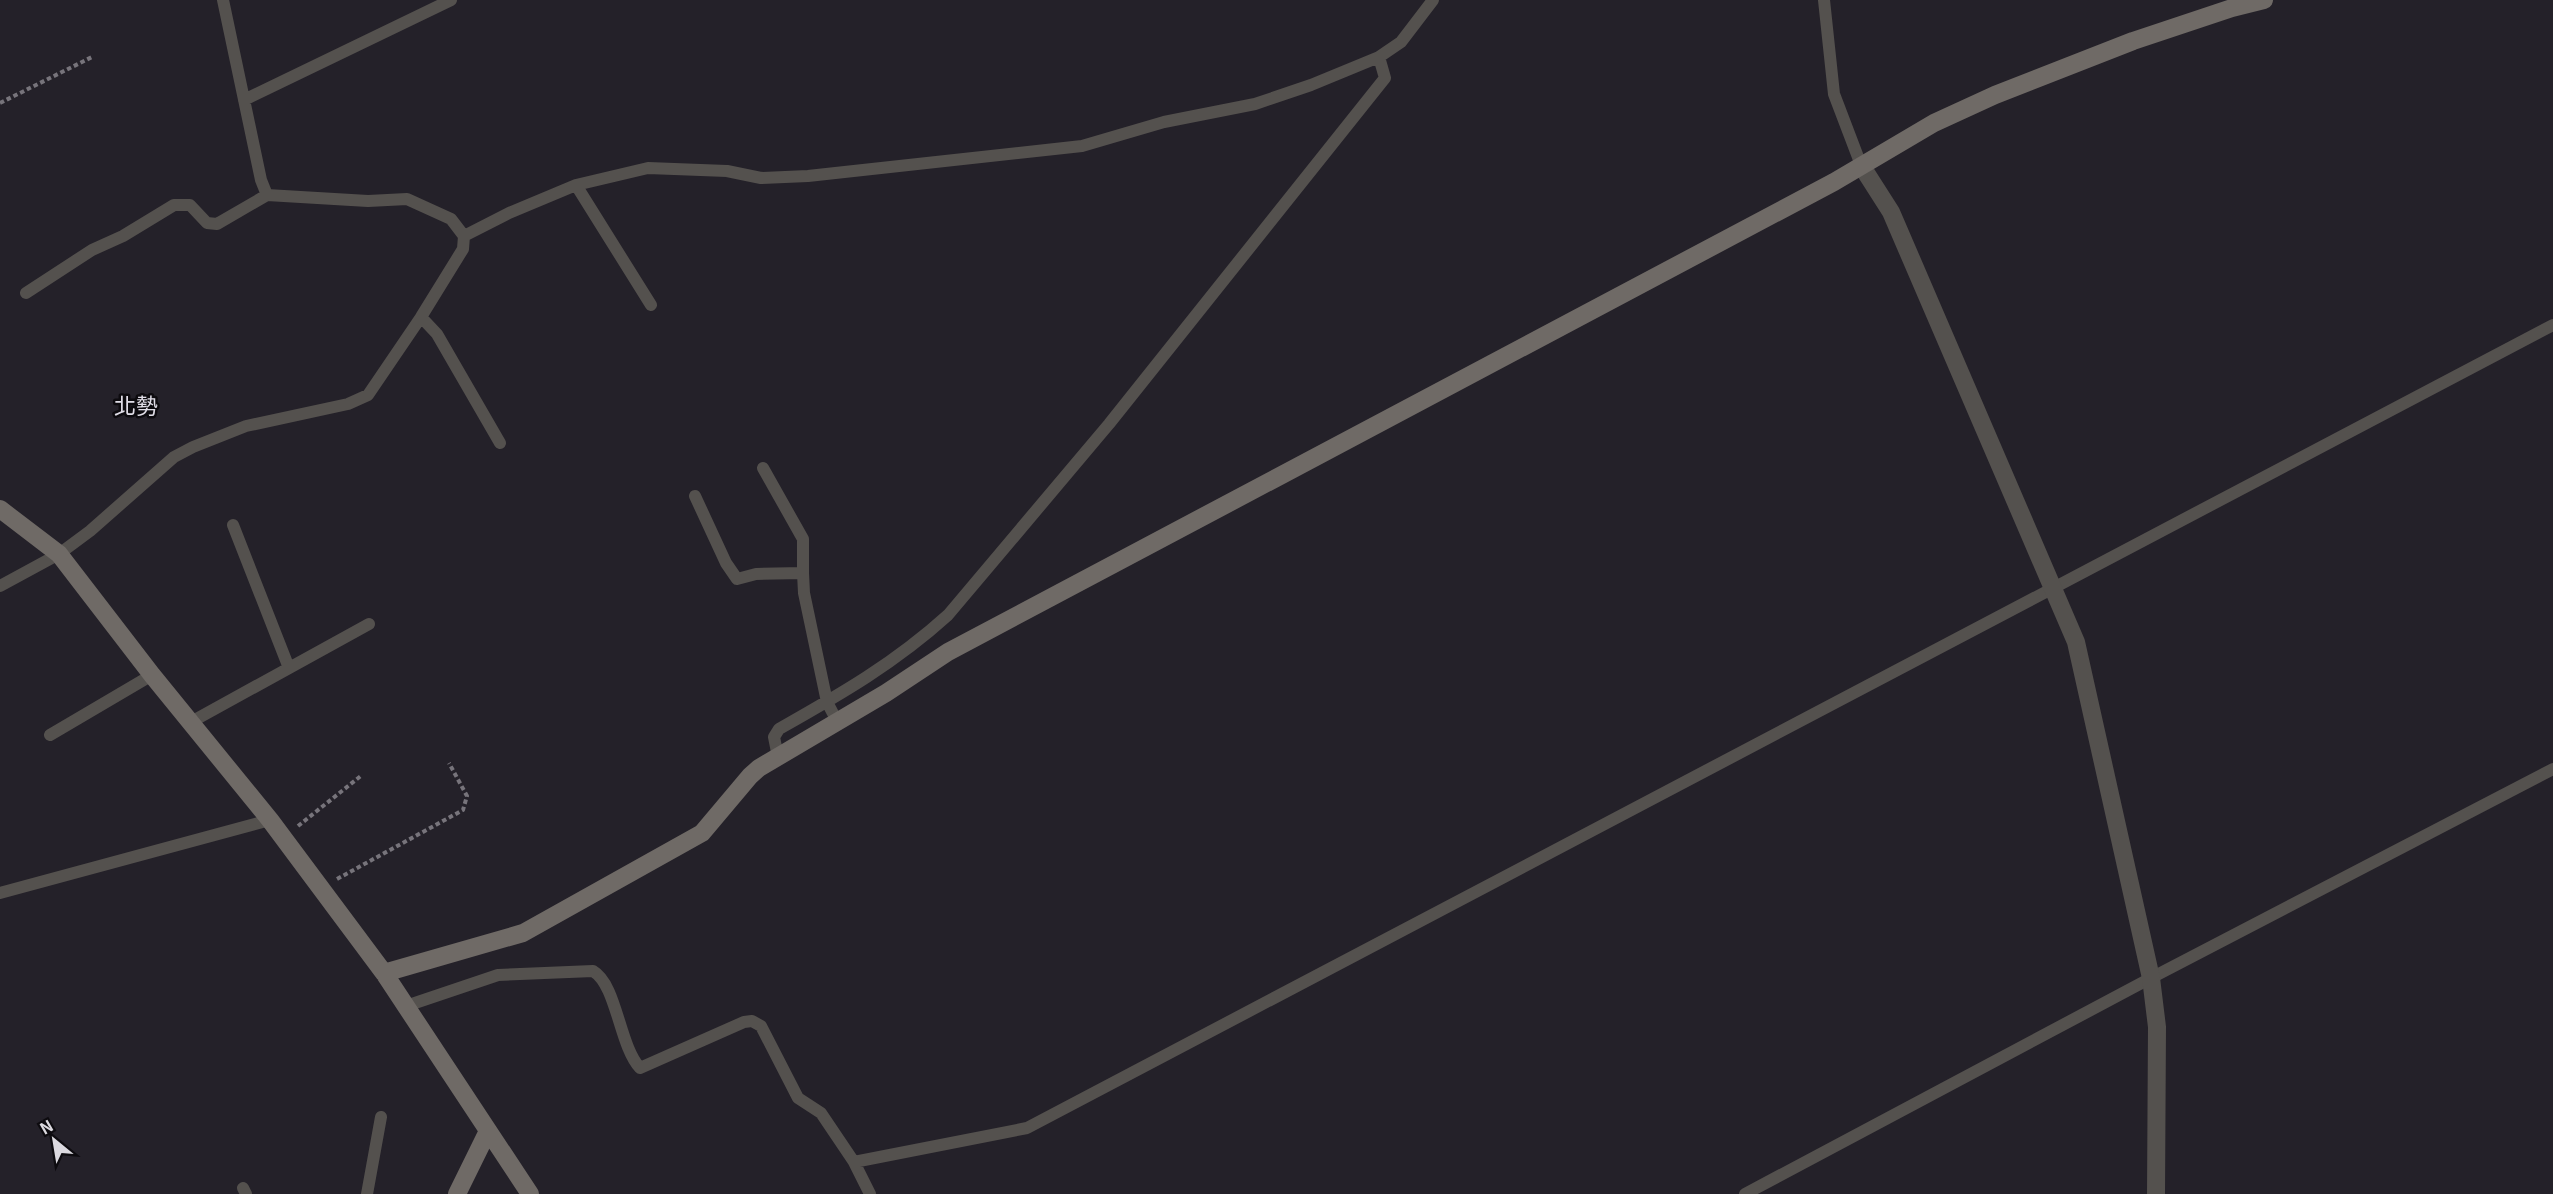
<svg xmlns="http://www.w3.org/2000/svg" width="2553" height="1194" viewBox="0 0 2553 1194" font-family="Georgia,'Noto Sans TC',serif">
<rect width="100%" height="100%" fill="#242129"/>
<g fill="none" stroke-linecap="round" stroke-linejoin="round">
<path stroke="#77747b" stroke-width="4" stroke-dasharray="4.5 3" stroke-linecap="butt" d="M0,103L92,57
M298,826L362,775
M337,879L463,810L467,796L449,763"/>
<path stroke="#54514e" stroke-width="12" d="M223,0L261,180L267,195L368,201L407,199L451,219L464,236
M1824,0L1834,94L1861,165
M244,100L451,0
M576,185L651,305
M26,293L92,250L123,236L174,205H190L207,223L217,224L267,195
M421,317L437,334L500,443
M763,468L803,539V573
M695,496L726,563L737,579L756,574L803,573L804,593L827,702L838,723
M233,525L289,668
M0,586L59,554L90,531L174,457L193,447L246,426L348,404L368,395L421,317L463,249L464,236L509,213L576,185L648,168L727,171L761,178L808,176L1082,146L1164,122L1255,104L1311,85L1379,57L1401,42L1433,0
M191,722L369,624
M50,735L152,675
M778,757L774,737L779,729C841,694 895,663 948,615L1109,424L1385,78L1379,57
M0,893L270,820
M406,1006L498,975L593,971C617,985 619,1045 640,1068L744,1022L752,1021L761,1026L798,1098L821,1113L854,1162L870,1194
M854,1162L1027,1128L2553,325
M243,1188L246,1194
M367,1194L381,1117
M1745,1194L2151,978L2553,769"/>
<path stroke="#54514e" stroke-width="18" d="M1861,165L1891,212L2076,642L2151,978L2157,1027L2156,1194"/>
<path stroke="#6f6a66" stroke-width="18" d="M0,509L59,554L152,675L270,820L384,973L530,1194
M384,973L523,933L702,833L750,776L759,768L886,693L948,652L1834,182L1934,123L1995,95L2133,41L2232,8L2264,0
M457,1194L487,1133"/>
</g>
<g text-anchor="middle" stroke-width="5" stroke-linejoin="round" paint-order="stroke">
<g font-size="22" fill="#e0dde7" stroke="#0d0b0f">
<text x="136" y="414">北勢</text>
</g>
</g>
<g transform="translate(54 1140) rotate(330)" stroke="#0d0b0f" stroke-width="4.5" paint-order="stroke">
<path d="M0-4.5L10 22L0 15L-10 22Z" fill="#dbd9df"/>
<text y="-9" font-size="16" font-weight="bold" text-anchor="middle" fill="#dbd9df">N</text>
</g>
</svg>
